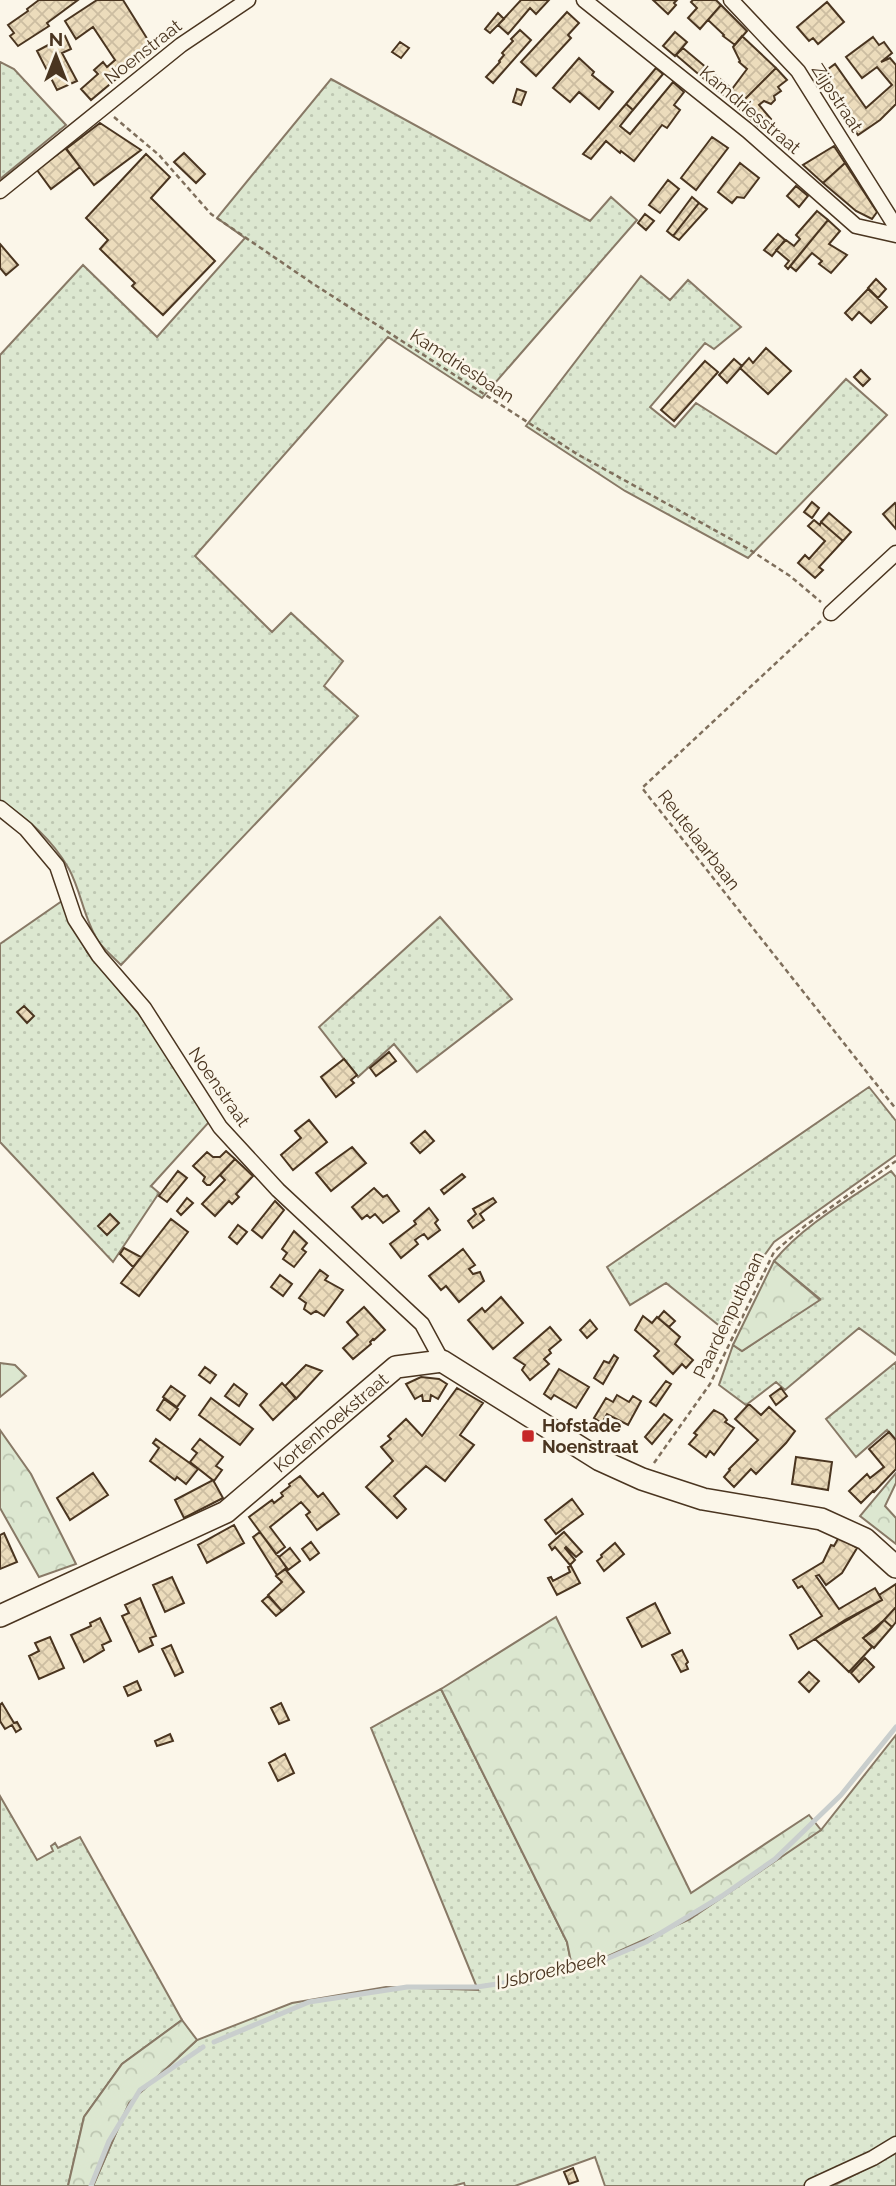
<svg xmlns="http://www.w3.org/2000/svg" width="896" height="2186" viewBox="0 0 896 2186" font-family="Raleway,sans-serif">
<defs>
<pattern id="grass-dots" width="8" height="8" patternUnits="userSpaceOnUse" patternTransform="scale(1.75)"><rect width="8" height="8" fill="#dce7d0"/><path d="M2 2h.1M6 6h.1" fill="none" stroke="#bec7b2" stroke-width="1.8" stroke-linecap="round"/></pattern>
<pattern id="forest-crowns" width="20" height="18" patternUnits="userSpaceOnUse" patternTransform="scale(1.75)"><rect width="20" height="18" fill="#dce7d0"/><path d="M2 6a3 3 0 1 1 6 0M12 15a3 3 0 1 1 6 0" fill="none" stroke="#bec7b2"/></pattern>
<pattern id="building-cross-hatch" width="8" height="8" patternUnits="userSpaceOnUse" patternTransform="scale(1.75)"><rect width="8" height="8" fill="#ecdcbc"/><path d="M0 0l8 8M0 8l8-8" fill="none" stroke="#ccbda1"/></pattern>
</defs>
<rect width="100%" height="100%" fill="#fbf6e9"/>
<path fill="url(#grass-dots)" stroke="#887966" stroke-width="2" d="M0,62L14,69L66,125L0,179Z
M331,79L590,221L611,197L637,220L482,398L388,337L195,556L272,632L291,613L343,661L324,686L358,716L121,965C113,957 104,949 98,941C84,919 81,891 69,869C52,839 28,819 0,800V355L83,265L157,337L245,238L217,218Z
M641,276L670,300L688,280L741,327L714,349L705,343L650,407L675,427L696,403L776,454L846,379L887,415L748,558L625,491L526,426Z
M62,901L87,952L148,1025L210,1121L151,1186L159,1193L113,1262L0,1142V944Z
M440,917L512,999L417,1072L394,1044L358,1077L319,1027Z
M869,1087L896,1121V1155L774,1242L761,1260L727,1332L666,1283L630,1305L607,1267Z
M891,1171L896,1177V1355L859,1328L785,1390L776,1382L746,1405L719,1385L733,1345L742,1351L820,1299L774,1261C803,1225 853,1197 891,1171Z
M896,1362V1440L887,1430L856,1457L826,1419Z
M441,1689L567,1942L573,1972L821,1830L896,1735V2140L869,2155L803,2186H605L595,2157L515,2186H465L464,2183L453,2186H93L129,2103L197,2040L292,2003L386,1987L478,1990L371,1728Z
M0,1796L37,1860L53,1851L51,1846L55,1843L58,1848L80,1837L182,2020L122,2064L84,2117L68,2186H0Z
M896,2153V2186H833Z"/>
<path fill="url(#forest-crowns)" stroke="#887966" stroke-width="2" d="M774,1261L820,1300L742,1351L733,1345Z
M0,1363L15,1365L26,1376L0,1397Z
M0,1430L31,1474L76,1564L39,1577L0,1508Z
M896,1473V1483L885,1506L896,1518V1544L860,1516Z
M556,1617L691,1893L809,1815L821,1830L690,1919L573,1972L567,1942L441,1689Z
M182,2020L197,2040L129,2103L93,2186H68L84,2117L122,2064Z"/>
<g fill="none" stroke-linecap="round" stroke-linejoin="round">
<path stroke="#c9cecd" stroke-width="5" d="M214,2042L309,2002L407,1987H477L529,1979L604,1960L646,1942L722,1896L775,1859L841,1795L896,1727
M91,2186L109,2141L140,2090L203,2047"/>
</g>
<path fill="url(#building-cross-hatch)" stroke="#4a3520" stroke-width="2" d="M39,0H78L47,23L49,26L18,46L10,36L14,33L8,25L28,11L27,9Z
M97,0H123L153,48L91,100L81,89L98,74L94,70L103,62L107,67L115,60L93,27L76,39L65,21Z
M521,0H549L536,14L530,8L508,34L498,25Z
M653,0H677L674,3L676,5L668,14Z
M693,0H716L721,5L700,29L688,18L697,8L691,2Z
M827,2L844,22L818,44L813,38L809,41L797,27Z
M721,5L747,31L735,45L723,36L724,35L708,20Z
M567,12L579,23L568,35L571,38L536,76L521,62Z
M498,13L504,19L490,33L485,29Z
M520,30L531,40L493,83L486,77L500,62L499,61L504,55L502,53L513,41L511,39Z
M675,32L687,42L675,56L663,46Z
M65,36L71,49L62,53L77,81L57,90L37,51Z
M742,36L776,68L737,107L676,55L683,48L732,89L747,69L739,62L740,61L733,47Z
M873,37L879,45L884,42L892,53L881,62L890,58L896,65V104L880,120L858,135L839,107L842,105L820,75L835,64L866,108L892,85L877,67L862,78L846,57Z
M400,42L409,48L401,58L392,52Z
M579,58L594,72L592,75L613,92L599,109L579,92L570,102L553,88Z
M656,68L663,74L633,110L626,104Z
M776,68L787,80L778,87L781,91L774,96L775,100L771,104L764,101L759,105L771,119L762,129L737,107Z
M673,82L684,92L674,105L680,110L667,128L662,125L634,161L621,151L620,153L606,141L591,159L583,154L626,104L633,110L620,126L630,134Z
M517,89L526,92L521,105L513,102Z
M100,123L141,150L94,185L66,149Z
M712,137L728,148L696,190L681,178Z
M834,146L845,163L823,183L803,165Z
M66,148L80,167L51,189L37,170Z
M184,153L205,174L196,183L174,162Z
M146,154L170,177L151,198L215,261L163,315L132,286L135,283L100,249L108,240L86,218Z
M740,163L759,178L744,198L737,197L732,203L718,192Z
M845,163L877,212L872,219L856,211L823,183Z
M668,180L679,189L660,213L649,205Z
M796,186L808,196L799,207L787,196Z
M692,197L699,203L673,236L667,231Z
M699,203L707,209L679,240L673,236Z
M817,211L828,220L788,269L785,266L789,261L776,250L786,240L794,246L800,239L796,235Z
M645,214L654,221L646,230L638,223Z
M828,220L840,231L829,244L847,255L831,273L819,264L822,261L812,253L796,271L790,266Z
M778,234L785,240L772,256L764,250Z
M0,244L18,265L6,275L0,268Z
M876,279L886,289L878,298L868,288Z
M868,289L887,307L871,323L859,312L852,320L845,313Z
M766,348L791,371L768,394L740,368L749,358L753,363Z
M734,359L742,366L727,383L719,375Z
M705,361L718,372L674,421L661,410Z
M861,370L870,379L863,386L854,377Z
M812,502L819,508L812,518L804,512Z
M895,503L896,504V529L883,514Z
M829,513L851,532L843,541L821,522Z
M814,520L820,525L821,522L843,541L819,567L823,570L815,578L798,563L805,555L809,559L825,541L808,526Z
M24,1006L34,1016L27,1023L17,1012Z
M389,1052L396,1061L376,1076L370,1068Z
M344,1059L357,1075L351,1080L354,1083L336,1097L321,1077Z
M309,1120L327,1142L293,1170L281,1155L301,1138L295,1131Z
M425,1131L434,1141L420,1153L411,1143Z
M352,1147L366,1163L331,1191L316,1173Z
M226,1151L235,1159L210,1185H207L203,1181L205,1177L193,1166L207,1152L213,1157H220Z
M235,1159L253,1176L236,1194L239,1197L232,1204L229,1201L215,1216L202,1204L225,1180L220,1175Z
M178,1171L187,1178L167,1202L159,1196Z
M462,1174L465,1177L444,1194L441,1190Z
M374,1188L383,1197L387,1195L399,1211L383,1223L375,1214L370,1218L367,1215L362,1219L352,1207Z
M187,1198L193,1203L181,1215L177,1211Z
M493,1198L496,1202L480,1214L484,1220L473,1228L468,1221L476,1214L473,1209Z
M275,1201L284,1210L262,1238L252,1230Z
M429,1208L438,1220L435,1223L440,1230L428,1239L424,1234L419,1237L415,1240L418,1244L401,1258L390,1244L416,1224L414,1221Z
M110,1214L119,1223L107,1235L98,1226Z
M171,1219L188,1232L139,1296L121,1283Z
M238,1225L247,1232L237,1244L229,1237Z
M294,1231L307,1243L302,1249L306,1252L294,1267L283,1259L287,1253L282,1249Z
M124,1248L141,1257L133,1267L120,1254Z
M463,1249L475,1265L469,1269L473,1274L480,1272L484,1281L459,1302L446,1286L441,1290L429,1276Z
M320,1270L328,1276L325,1280L343,1290L324,1316L316,1311L311,1314L304,1309L306,1303L299,1298Z
M280,1275L292,1284L283,1296L271,1287Z
M501,1297L523,1323L493,1349L468,1320L482,1308L485,1312Z
M364,1307L385,1330L374,1340L373,1339L370,1342L371,1344L353,1359L343,1348L358,1335L347,1322Z
M664,1311L675,1321L669,1327L658,1318Z
M643,1316L652,1323L657,1317L680,1337L675,1344L693,1360L686,1368L682,1364L673,1374L654,1356L659,1351L635,1330Z
M590,1320L597,1329L587,1338L580,1330Z
M550,1327L561,1340L549,1350L551,1353L544,1359L549,1364L530,1380L522,1370L525,1365L514,1358Z
M614,1355L618,1358L603,1384L594,1378L604,1361L609,1363Z
M306,1365L322,1371L296,1399L285,1386Z
M205,1367L216,1375L210,1383L199,1375Z
M559,1369L589,1387L576,1408L554,1395L551,1399L544,1394Z
M421,1377L439,1379L447,1384L438,1399L431,1395L430,1401H423L422,1395L415,1399L406,1384Z
M666,1381L671,1384L656,1406L650,1402Z
M282,1383L296,1398L273,1420L260,1405Z
M234,1384L247,1394L239,1406L225,1396Z
M171,1386L185,1396L177,1407L163,1397Z
M457,1388L483,1403L460,1435L474,1445L445,1481L426,1466L394,1496L406,1509L397,1518L366,1487L393,1461L381,1447L391,1439L388,1436L406,1419L422,1436Z
M781,1388L787,1396L776,1405L770,1396Z
M617,1395L629,1402L633,1396L641,1401L628,1425L607,1414L602,1423L594,1418L606,1398L613,1402Z
M211,1398L253,1429L240,1445L199,1415Z
M164,1399L178,1409L170,1420L157,1410Z
M748,1405H750L761,1415L769,1407L795,1431L786,1443L756,1474L751,1469L734,1487L724,1477L730,1470L729,1469L758,1440L735,1419Z
M714,1410L723,1415L727,1420L725,1422L734,1428L714,1455L710,1451L706,1457L689,1444L697,1435L694,1433Z
M664,1414L672,1420L652,1444L645,1437Z
M889,1432L896,1440V1469L874,1492L873,1491L861,1503L849,1491L867,1474L870,1478L884,1467L869,1449Z
M156,1439L198,1469L186,1484L177,1477L175,1480L150,1461L159,1448L153,1443Z
M200,1439L223,1457L216,1466L222,1470L214,1481L190,1462L197,1453L192,1449Z
M796,1457L832,1462L828,1490L792,1484Z
M93,1473L108,1495L70,1520L57,1498Z
M300,1476L318,1497L323,1493L339,1514L317,1530L306,1515L310,1512L301,1502L270,1527L285,1547L276,1554L249,1517L272,1500L274,1503L283,1496L281,1493L290,1486L289,1484Z
M213,1480L223,1498L184,1518L175,1500Z
M572,1499L583,1514L556,1534L545,1520Z
M234,1525L244,1543L207,1563L198,1545Z
M260,1532L287,1568L277,1575L253,1537Z
M564,1532L582,1552L576,1557L566,1547L565,1548L575,1560L570,1565L555,1547L552,1550L549,1545Z
M4,1533L17,1562L0,1569V1535Z
M839,1537L857,1548L842,1573L826,1585L819,1575L816,1576L839,1609L875,1588L882,1600L798,1649L790,1635L822,1616L802,1586L798,1588L793,1580L823,1562L831,1545L834,1546Z
M311,1542L319,1553L310,1560L302,1549Z
M615,1543L624,1554L604,1571L597,1561L602,1557L601,1555Z
M290,1548L300,1561L288,1570L279,1557Z
M571,1566L580,1583L557,1595L548,1578L551,1577L553,1581L570,1572L568,1567Z
M285,1569L304,1592L282,1611L268,1595L282,1582L276,1576Z
M172,1577L184,1603L165,1612L153,1585Z
M896,1584V1607L875,1630L863,1638L872,1647L849,1672L815,1639L845,1620L882,1600L879,1595Z
M268,1596L282,1611L276,1616L262,1601Z
M140,1598L156,1636L150,1638L153,1645L139,1652L122,1616L129,1613L125,1605Z
M655,1603L670,1633L642,1647L627,1618Z
M896,1607V1622L892,1627L884,1620Z
M100,1618L111,1641L102,1645L104,1650L84,1662L71,1635L91,1626L90,1623Z
M884,1620L892,1627L874,1648L863,1638Z
M50,1637L64,1668L39,1679L29,1656L39,1651L35,1643Z
M171,1645L183,1672L175,1676L162,1649Z
M682,1650L688,1662L686,1664L688,1669L681,1672L672,1655Z
M865,1658L874,1667L859,1682L851,1673Z
M809,1672L819,1681L809,1692L799,1682Z
M137,1681L141,1690L128,1696L124,1687Z
M2,1703L14,1723L17,1722L21,1729L16,1732L12,1725L5,1729L0,1721V1705Z
M281,1703L289,1720L279,1724L271,1708Z
M170,1734L173,1741L157,1746L155,1741Z
M285,1754L294,1773L278,1781L269,1763Z
M573,2168L578,2181L569,2184L564,2172Z"/>
<g fill="none" stroke-linecap="round" stroke-linejoin="round">
<defs>
<path id="street" d="M584,0L748,131L856,226L896,235
M731,0L798,71L896,227
M0,191L181,45L248,0
M831,613L896,553
M0,808L26,829L57,866L75,919L99,956L144,1008L220,1127L278,1190L422,1324L442,1361
M812,2186L873,2158L896,2144"/>
<path id="secondary" d="M0,1616L226,1512L396,1367L442,1361L600,1460L642,1479L703,1499L821,1519L865,1539L896,1567"/>
</defs>
<use href="#street" stroke="#4a3520" stroke-width="17"/>
<use href="#secondary" stroke="#4a3520" stroke-width="24"/>
<path stroke="#7f6f5c" stroke-width="2.5" stroke-dasharray="5 3.5" stroke-linecap="butt" d="M114,117L159,155L211,214L312,283L577,454L747,548L790,576L821,602
M821,621L642,788L896,1109
M654,1463L710,1384L774,1252L806,1225L896,1161"/>
<use href="#street" stroke="#fbf6e9" stroke-width="14"/>
<use href="#secondary" stroke="#fbf6e9" stroke-width="21"/>
</g>
<rect fill="#c62828" stroke="#fbf6e9" stroke-width="2.5" x="521" y="1429" width="14" height="14" rx="3.5"/>
<g text-anchor="middle" stroke-width="5" stroke-linejoin="round" paint-order="stroke">
<g font-size="18" fill="#4a3520" stroke="#fbf6e9">
<text transform="translate(143 52) rotate(-38)" y="6">Noenstraat</text>
<text transform="translate(837 98) rotate(57)" y="6">Zijpstraat</text>
<text transform="translate(750 110) rotate(40)" y="6">Kamdriesstraat</text>
<text transform="translate(462 366) rotate(33)" y="6">Kamdriesbaan</text>
<text transform="translate(699 840) rotate(52)" y="6">Reutelaarbaan</text>
<text transform="translate(219 1087) rotate(55)" y="6">Noenstraat</text>
<text transform="translate(729 1315) rotate(-64)" y="6">Paardenputbaan</text>
<text transform="translate(331 1423) rotate(-40)" y="6">Kortenhoekstraat</text>
</g>
<g font-size="18" font-weight="bold" fill="#4a3520" stroke="#fbf6e9" text-anchor="start">
<text x="542" y="1432">Hofstade<tspan x="542" dy="21">Noenstraat</tspan></text>
</g>
<g font-size="19" font-style="italic" fill="#4a3520" stroke="#fbf6e9">
<text transform="translate(551 1970) rotate(-13)" y="7">IJsbroekbeek</text>
</g>
</g>
<g transform="translate(56 56)" stroke="#fbf6e9" stroke-width="5" paint-order="stroke">
<path d="M0-5L12 26L0 18L-12 26Z" fill="#4a3520"/>
<text y="-10" font-size="19" font-weight="bold" text-anchor="middle" fill="#4a3520">N</text>
</g>
</svg>
